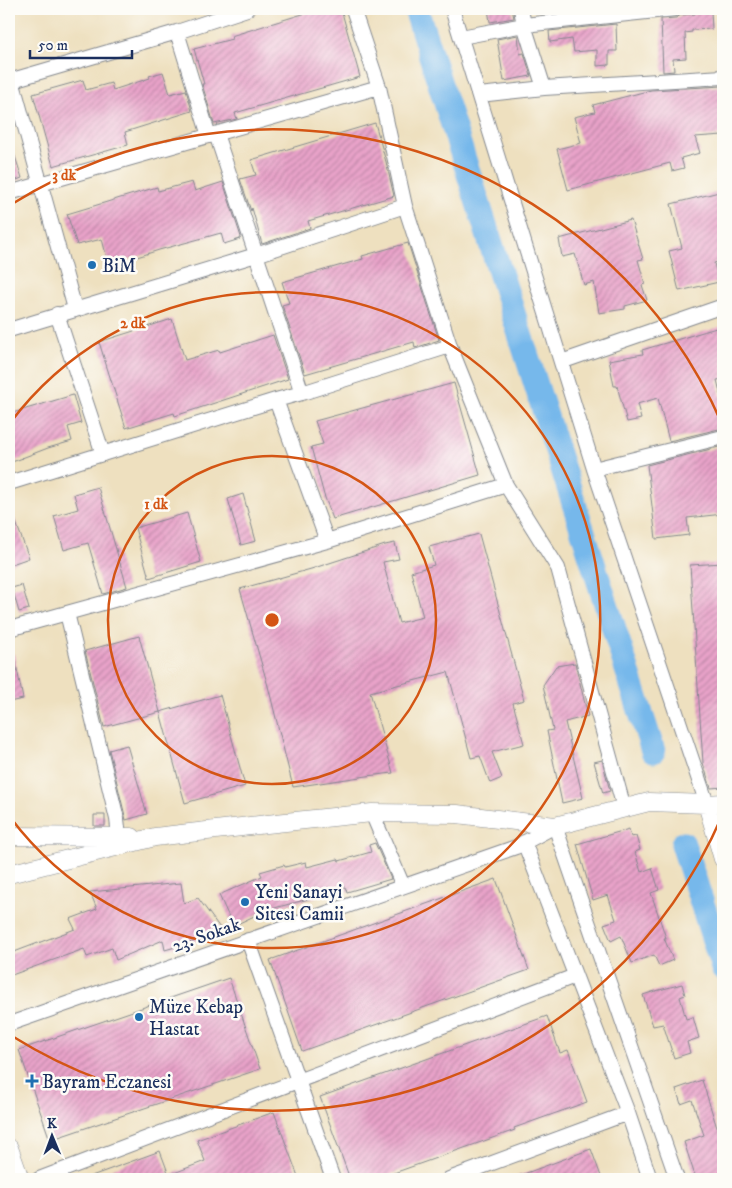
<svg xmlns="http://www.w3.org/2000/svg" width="732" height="1188" viewBox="0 0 732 1188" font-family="'IM FELL DW Pica',serif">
<defs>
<pattern id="building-hatch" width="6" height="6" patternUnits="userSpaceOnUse" patternTransform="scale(1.25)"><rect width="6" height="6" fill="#e9a3c9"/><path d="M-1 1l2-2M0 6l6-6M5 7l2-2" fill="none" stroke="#bc85a6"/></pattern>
</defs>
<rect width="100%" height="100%" fill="#fdfcf7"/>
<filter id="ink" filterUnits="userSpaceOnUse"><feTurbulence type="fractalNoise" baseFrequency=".02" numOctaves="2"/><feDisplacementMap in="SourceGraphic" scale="10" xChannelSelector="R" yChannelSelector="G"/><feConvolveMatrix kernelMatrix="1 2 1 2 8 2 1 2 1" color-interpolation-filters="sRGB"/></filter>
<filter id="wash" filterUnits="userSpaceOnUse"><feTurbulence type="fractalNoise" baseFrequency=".0096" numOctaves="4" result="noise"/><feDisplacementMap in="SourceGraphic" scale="20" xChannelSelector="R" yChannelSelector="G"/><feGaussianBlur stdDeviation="1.12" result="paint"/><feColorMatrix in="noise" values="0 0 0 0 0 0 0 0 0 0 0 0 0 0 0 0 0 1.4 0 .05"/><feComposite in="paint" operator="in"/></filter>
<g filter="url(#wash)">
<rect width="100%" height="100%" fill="#eee0bf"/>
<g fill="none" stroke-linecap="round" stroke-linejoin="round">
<path stroke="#76b8eb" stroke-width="25" d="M416,9L653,751
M683,844L723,968"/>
</g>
<g id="blocks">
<path fill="url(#building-hatch)" d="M319,9H341L360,77L235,113L237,119L214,124L202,84H204L194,49L232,39L231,36Z
M488,9H512L514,18L490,22Z
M711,11L712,29L692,30V32L685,33L686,58L673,59L674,71L663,72L661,19L676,18L681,15L695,14V12Z
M616,24L617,51H609V65L597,66V50L574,52L572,39L550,42L549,31Z
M518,35L520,54L524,53L531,76L504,81L497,39Z
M163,72L170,94L186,90L192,111L125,132L128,145L53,166L33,94L83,80L86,90L111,83L113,90L150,78L149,76Z
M723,86V135L695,137L700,153L681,158L684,168L672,171L670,163L568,190L557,149L581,143L574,117L595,112L593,105L651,90Z
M375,123L386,162L394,196L308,221L310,228L262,244L252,208L251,211L240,179L256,175L251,160Z
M11,144L22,178L9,183V145Z
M192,182L195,191L223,182L241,237L240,239L224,244L221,233L159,250L109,266L102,239L77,245L67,214L157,187L158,191Z
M723,191V261L714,263L719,282L679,291L669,251L682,248L671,204Z
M631,220L643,259L638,260L645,284L642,285L647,300L625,306V309L599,313L594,282L584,285L575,254L562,257L559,239Z
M408,243L439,340L415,348L414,342L305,374L282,305L289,303L282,282L363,259L362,256Z
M172,319L185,360L219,350L220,352L273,335L288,379L175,416L174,413L126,428L99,342Z
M723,326V379L717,380L723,404V428L669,441L658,398L637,404L641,419L627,422L617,386H614L609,360L643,354L642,350Z
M454,383L480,475L333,519L324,495L311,447L323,444L315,421Z
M73,395L81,423L68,427L72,441L48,448L22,458H23L9,463V414Z
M723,446V514L687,518L689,535L656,539L647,465Z
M98,487L127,587L103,594L88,543L64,550L54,516L78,509L74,494Z
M243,494L256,541L241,545L228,499Z
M9,506H10L29,558L9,565Z
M187,513L201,562L149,578L135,528Z
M479,534L524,700L513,703L524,744L492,752L502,778L490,783L480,756L471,758L448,672L370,692L393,773L367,776L293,787L268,686L240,589L311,569L385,545L395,543L399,559L383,562L399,623L423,617L411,572L434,565L429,547Z
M723,563V787L711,788L703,763L690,565Z
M22,585L29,609L19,612L12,588Z
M139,636L160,712L104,727L85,651Z
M14,654L23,699L9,702V655Z
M575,663L588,716L565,722L583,798L562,803L547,731L553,730L543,685L556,666Z
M220,695L245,786L185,803L160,712Z
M127,745L147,814L126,820L109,750Z
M602,760L610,791L603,793L594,762Z
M94,815H105V826H94Z
M629,829L631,837L636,836L640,850L635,852L641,872L652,868L659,890L651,893L666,938H664L673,960L659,966L654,955L632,963L621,936L611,941L604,924L616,920L608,895L593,900L577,844Z
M375,843L391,879L347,892L345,887L315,895L316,897L267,910L233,926L219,895L262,876L260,872L284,865L285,867L306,862L307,867L338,859L339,861L371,852L369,845Z
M496,879L529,970L302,1051L270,960Z
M181,883L184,903L198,898L220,928L206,938L165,950L163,940L116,960L112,948L87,957L84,949L9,976V954L75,929L70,919L97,909L90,892Z
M229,978L260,1069L50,1140L19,1050Z
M682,984L685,995L680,997L686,1019L693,1017L699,1038L687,1042L690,1053L674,1058L663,1024L653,1026L643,995L652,992Z
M547,1016L560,1053L568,1050L587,1102L514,1128L515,1130L377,1179H350L320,1097Z
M702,1080L718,1131L723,1129V1179H696L684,1142L704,1135L692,1100L681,1104L676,1089Z
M274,1112L299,1179H86V1178L160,1151L169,1175L205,1161L197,1140Z
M591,1149L602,1179H513V1178Z"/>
</g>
</g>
<g filter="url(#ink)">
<use href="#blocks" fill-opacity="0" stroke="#84888e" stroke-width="1"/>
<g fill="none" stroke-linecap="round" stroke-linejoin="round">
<defs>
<path id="minor" d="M353,9L379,87L405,206L450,346L506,485L558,568L624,808
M452,9L594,469L707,804
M521,9L524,25L544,88
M177,32L209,136
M461,37L524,25L675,9
M12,80L75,309
M9,81L177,32L247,9
M479,95L544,88L723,77
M216,134L302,393
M9,193L379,87
M57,314L103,454
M9,330L256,255L405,206
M561,362L723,306
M276,400L327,541
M594,469L723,437
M9,483L276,400L302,393L450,346
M67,613L117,819L119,836
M9,629L327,541L506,485
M372,813L403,886
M524,842L628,1113L650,1179
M248,940L333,1179
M9,1024L516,847L555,826L677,1179
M39,1179L575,976
M449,1179L628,1113"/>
<path id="major" d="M707,804L723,859
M9,836L132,837
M9,874L155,837L276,823L372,813L457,814L555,826L649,802L707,804L723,803
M9,1148L20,1179"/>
</defs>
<use href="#minor" stroke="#84888e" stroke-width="16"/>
<use href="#major" stroke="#84888e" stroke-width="19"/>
<use href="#minor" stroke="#fff" stroke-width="14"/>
<use href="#major" stroke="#fff" stroke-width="18"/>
</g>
</g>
<g fill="none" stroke="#d45514" stroke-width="2.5">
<circle cx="272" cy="620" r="164"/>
<path d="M10 423A328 328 0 1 1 10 817"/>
<path d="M722 816A491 491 0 0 1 12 1036M12 204A491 491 0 0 1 722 424"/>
</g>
<g fill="#1f6fb2" stroke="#fdfcf7" stroke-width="2">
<circle cx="92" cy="265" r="5"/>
<circle cx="245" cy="902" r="5"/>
<circle cx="139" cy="1017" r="5"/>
<path d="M29.5 1073.5h5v5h5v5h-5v5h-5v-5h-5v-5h5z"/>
</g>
<g text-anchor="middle" stroke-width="5" stroke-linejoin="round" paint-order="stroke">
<g font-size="19" fill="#1b2f5e" stroke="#fdfcf7" text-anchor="start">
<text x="102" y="272">BiM</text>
<text x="255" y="898">Yeni Sanayi<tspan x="255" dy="22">Sitesi Camii</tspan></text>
<text x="149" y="1013">Müze Kebap<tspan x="149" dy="22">Hastat</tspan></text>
<text x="42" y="1088">Bayram Eczanesi</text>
</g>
<g font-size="19" fill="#1b2f5e" stroke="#fdfcf7">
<text transform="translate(206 934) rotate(-19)" y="7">23. Sokak</text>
</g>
</g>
<circle cx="272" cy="620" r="8" fill="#d45514" stroke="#fdfcf7" stroke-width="2.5"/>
<g font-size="15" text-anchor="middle" font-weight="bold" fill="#d45514" stroke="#fdfcf7" stroke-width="5" stroke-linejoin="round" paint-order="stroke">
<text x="64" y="180">3 dk</text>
<text x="133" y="328">2 dk</text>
<text x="156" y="509">1 dk</text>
</g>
<rect width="732" height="1188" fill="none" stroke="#fdfcf7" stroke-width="30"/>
<g transform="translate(52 1136) rotate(359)" stroke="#fdfcf7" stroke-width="4" paint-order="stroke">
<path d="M0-4L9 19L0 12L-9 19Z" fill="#1b2f5e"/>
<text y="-8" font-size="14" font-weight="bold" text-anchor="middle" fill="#1b2f5e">K</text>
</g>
<path d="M30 50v8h102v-8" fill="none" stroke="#1b2f5e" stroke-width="2.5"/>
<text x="38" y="50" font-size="15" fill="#1b2f5e" stroke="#fdfcf7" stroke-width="4" paint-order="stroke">50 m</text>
</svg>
